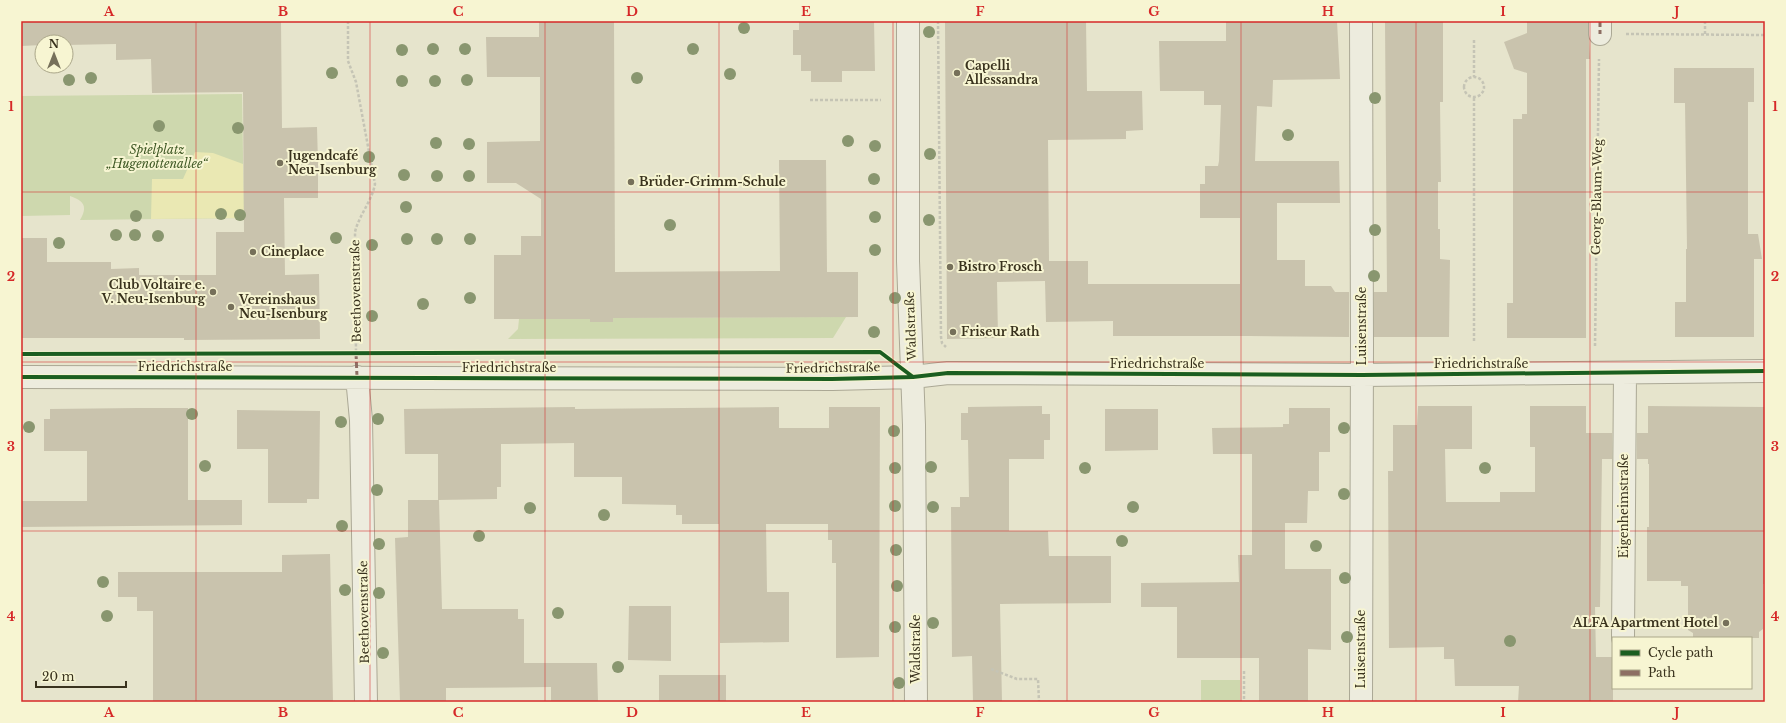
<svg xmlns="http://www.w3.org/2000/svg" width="1786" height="723" viewBox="0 0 1786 723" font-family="'Libre Baskerville',serif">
<rect width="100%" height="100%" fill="#e6e4cc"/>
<path fill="#ced8ae" d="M242,94L244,218L80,220C88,206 84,201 70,196V215L21,216V96Z
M846,317L833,338L508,339L518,329L519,319H590V322H613V318Z
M1201,680H1240V702H1201Z"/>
<path fill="#eae8b3" d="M195,152L213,153L243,164L244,218L151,219L152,179H183Z"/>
<path fill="#c9c3ad" d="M21,21H281L282,128L317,127L318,163V198H284L285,275L319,274L320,339L184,340V338H21V238H47V262H111V269L139,268V275H216V232H244L243,92L152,93L151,59L116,60V44L66,45V42H42V45L21,46Z
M539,21H614L615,272L780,271L779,160H826L827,272H858V317L613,318V322H590V319H494V255H521V236H541V199L516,183H487V142L540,141V77H487L486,37H539Z
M799,21H874L875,71H842V82H811V71H801V55H793V30H799Z
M945,21H1086L1087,91H1142L1143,130L1126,131V139L1048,140L1049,261H1088V284H1240V218H1200V184H1205V166H1218L1219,161L1221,105H1204V91H1160L1159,41H1226V21H1337L1340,79L1273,80L1272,107L1257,106L1255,161H1339L1340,203H1277V260H1305V286H1331L1335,292H1349V337L1249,336H1113V321L1046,322L1045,281L997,282L998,338L947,339Z
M1385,21H1443V102H1440L1441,182H1438V229H1440V259L1450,260L1449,337H1374V292H1387Z
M1527,21H1588L1590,59H1586V338H1507V303H1513V119H1522V114H1527V73L1514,69L1504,42L1527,33Z
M1674,68H1754V102H1748V234H1758L1762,259H1754V337H1675V302H1686V249H1687L1685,103H1674Z
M1042,406V414H1050V440H1044V459H1009V531H1048L1049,556H1111V603L1000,604L1002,702H973L972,656L952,657L951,507H960V497H969L968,440H961V413H968V407Z
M1418,406H1472V449H1445L1446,502H1500V492H1535V447H1530V406H1586V433H1612V459H1602L1600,607H1595L1596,657H1613V702H1518L1519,686H1455L1454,659H1444V647L1389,648L1388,471H1393V425H1417Z
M1648,406L1765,407V584H1763V629L1759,632V638H1693V633L1688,630V586H1681V581H1647V527H1649V464H1648V459H1637V433H1648Z
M575,407V409L779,407V428H829V407H880L879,657L836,658V563H832V540H828V524H766L767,592H789V642L720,643L719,524H682V515H676V505L622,504V477H574V443L501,444V487H497V499L438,500V454H405L404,409Z
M137,408H188V500H242V525L21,527V501H87V451H44V419H50V409Z
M1289,408H1330V452H1319V491H1308L1307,523H1285V569H1331V650L1308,649V702H1259V658H1177V607H1141V583L1239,582L1238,555H1252V454H1213L1212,428L1283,427V424H1289Z
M1105,409H1158V450L1105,451Z
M237,410L320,411L319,499H307V503H268V449H237Z
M408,500H439L442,609H518V619H524V663H597L598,702H551V687L446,688V702H400L395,538L408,537Z
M330,554L333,702H153V611H137V597H118V572H282V555Z
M629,606H671V661L628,660Z
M659,675H726V702H659Z"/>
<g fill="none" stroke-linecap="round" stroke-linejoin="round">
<defs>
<path id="pedestrian" d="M1600,21V34"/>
<path id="minor" d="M908,21V261L914,425L916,702
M1361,21L1362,343L1361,702
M21,377L832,379L913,377L948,373L1362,375L1765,371
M357,377L361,420L366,702
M1623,638L1625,373"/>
</defs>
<use href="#pedestrian" stroke="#aba895" stroke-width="24"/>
<use href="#minor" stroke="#aba895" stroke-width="24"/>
<path stroke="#c5c4b5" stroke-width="2.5" stroke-dasharray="3 2" stroke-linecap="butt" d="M348,21V61L356,82L375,184C372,201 359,215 355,232L356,351
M938,21L941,337L942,343L946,347
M1705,21V34
M1626,34L1765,35
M1474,40V77
M1464 87a10 10 0 1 1 20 0a10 10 0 1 1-20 0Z
M810,100H881
M1474,341V96
M1595,346L1599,59
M991,669L1017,679H1038L1039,702
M1244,671V702"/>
<use href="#pedestrian" stroke="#edecde" stroke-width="22"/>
<use href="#minor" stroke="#edecde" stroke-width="22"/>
<path stroke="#8d6e63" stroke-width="3" stroke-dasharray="6 3" stroke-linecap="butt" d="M1600,21V34
M356,353L357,377"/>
<defs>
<path id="cycleway" d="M21,354L880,352L913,377
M21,377L832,379L913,377L948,373L1362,375L1765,371"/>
</defs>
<use href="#cycleway" stroke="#f7f5d2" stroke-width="6"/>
<use href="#cycleway" stroke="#1b5e20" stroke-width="4"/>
</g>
<g fill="#89966f">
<circle cx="744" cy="28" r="6"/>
<circle cx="929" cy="32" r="6"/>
<circle cx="433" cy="49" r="6"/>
<circle cx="465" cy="49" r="6"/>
<circle cx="693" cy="49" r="6"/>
<circle cx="402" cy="50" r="6"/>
<circle cx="332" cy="73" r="6"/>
<circle cx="730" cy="74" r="6"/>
<circle cx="91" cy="78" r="6"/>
<circle cx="637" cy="78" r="6"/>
<circle cx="69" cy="80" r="6"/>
<circle cx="467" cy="80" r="6"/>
<circle cx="402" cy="81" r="6"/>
<circle cx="435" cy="81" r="6"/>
<circle cx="1375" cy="98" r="6"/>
<circle cx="159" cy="126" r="6"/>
<circle cx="238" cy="128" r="6"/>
<circle cx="1288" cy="135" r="6"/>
<circle cx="848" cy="141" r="6"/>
<circle cx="436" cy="143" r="6"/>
<circle cx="469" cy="144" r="6"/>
<circle cx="875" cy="146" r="6"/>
<circle cx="930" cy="154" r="6"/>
<circle cx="369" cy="157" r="6"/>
<circle cx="404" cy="175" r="6"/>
<circle cx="437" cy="176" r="6"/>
<circle cx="469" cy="176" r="6"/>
<circle cx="874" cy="179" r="6"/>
<circle cx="406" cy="207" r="6"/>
<circle cx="221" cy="214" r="6"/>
<circle cx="240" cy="215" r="6"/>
<circle cx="136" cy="216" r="6"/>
<circle cx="875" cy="217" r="6"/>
<circle cx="929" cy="220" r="6"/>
<circle cx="670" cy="225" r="6"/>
<circle cx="1375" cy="230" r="6"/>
<circle cx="116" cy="235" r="6"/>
<circle cx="135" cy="235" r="6"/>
<circle cx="158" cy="236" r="6"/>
<circle cx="336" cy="238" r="6"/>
<circle cx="407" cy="239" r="6"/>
<circle cx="437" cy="239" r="6"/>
<circle cx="470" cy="239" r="6"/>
<circle cx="59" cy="243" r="6"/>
<circle cx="372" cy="245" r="6"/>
<circle cx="875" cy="250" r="6"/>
<circle cx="1374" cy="276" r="6"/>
<circle cx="470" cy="298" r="6"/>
<circle cx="895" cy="298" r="6"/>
<circle cx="423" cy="304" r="6"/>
<circle cx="372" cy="316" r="6"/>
<circle cx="874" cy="332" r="6"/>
<circle cx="192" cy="414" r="6"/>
<circle cx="378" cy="419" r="6"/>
<circle cx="341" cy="422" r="6"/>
<circle cx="29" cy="427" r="6"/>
<circle cx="1344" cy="428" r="6"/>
<circle cx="894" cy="431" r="6"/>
<circle cx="205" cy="466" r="6"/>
<circle cx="931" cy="467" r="6"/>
<circle cx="895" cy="468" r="6"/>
<circle cx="1085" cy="468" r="6"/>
<circle cx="1485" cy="468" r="6"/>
<circle cx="377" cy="490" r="6"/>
<circle cx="1344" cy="494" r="6"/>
<circle cx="895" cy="506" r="6"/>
<circle cx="933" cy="507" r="6"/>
<circle cx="1133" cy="507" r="6"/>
<circle cx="530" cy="508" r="6"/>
<circle cx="604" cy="515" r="6"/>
<circle cx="342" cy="526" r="6"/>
<circle cx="479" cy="536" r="6"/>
<circle cx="1122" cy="541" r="6"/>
<circle cx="379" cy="544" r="6"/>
<circle cx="1316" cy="546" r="6"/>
<circle cx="896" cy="550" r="6"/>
<circle cx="1345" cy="578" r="6"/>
<circle cx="103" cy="582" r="6"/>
<circle cx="897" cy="586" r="6"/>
<circle cx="345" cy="590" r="6"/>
<circle cx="379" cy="593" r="6"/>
<circle cx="558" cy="613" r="6"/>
<circle cx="107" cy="616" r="6"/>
<circle cx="933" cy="623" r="6"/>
<circle cx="895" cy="627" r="6"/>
<circle cx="1347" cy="637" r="6"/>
<circle cx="1510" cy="641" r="6"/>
<circle cx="383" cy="653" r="6"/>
<circle cx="618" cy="667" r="6"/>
<circle cx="899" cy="683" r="6"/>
</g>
<path fill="none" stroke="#d62828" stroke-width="1" stroke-opacity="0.55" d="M196,21V702M370,21V702M545,21V702M719,21V702M893,21V702M1067,21V702M1241,21V702M1416,21V702M1590,21V702M21,192H1765M21,362H1765M21,531H1765"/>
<g fill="#76705a" stroke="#f7f5d2" stroke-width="1.5">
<circle cx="957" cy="73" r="4"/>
<circle cx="280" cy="163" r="4"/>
<circle cx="631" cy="182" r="4"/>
<circle cx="253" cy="252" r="4"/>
<circle cx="950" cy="267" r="4"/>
<circle cx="213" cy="292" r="4"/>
<circle cx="231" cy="307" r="4"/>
<circle cx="953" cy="332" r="4"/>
<circle cx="1726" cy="623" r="4"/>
</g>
<g text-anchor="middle" stroke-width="4" stroke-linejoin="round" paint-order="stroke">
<g font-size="12" font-weight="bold" fill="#39321d" stroke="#f7f5d2" text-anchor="start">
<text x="965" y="70">Capelli<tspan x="965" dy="14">Allessandra</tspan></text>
<text x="288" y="160">Jugendcafé<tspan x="288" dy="14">Neu-Isenburg</tspan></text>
<text x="639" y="186">Brüder-Grimm-Schule</text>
<text x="261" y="256">Cineplace</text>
<text x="958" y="271">Bistro Frosch</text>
<text x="205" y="289" text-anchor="end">Club Voltaire e.<tspan x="205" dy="14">V. Neu-Isenburg</tspan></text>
<text x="239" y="304">Vereinshaus<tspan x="239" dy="14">Neu-Isenburg</tspan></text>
<text x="961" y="336">Friseur Rath</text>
<text x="1718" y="627" text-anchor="end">ALFA Apartment Hotel</text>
</g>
<g font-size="12" font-style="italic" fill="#3d5723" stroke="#f7f5d2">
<text x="157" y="154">Spielplatz<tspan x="157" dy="14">„Hugenottenallee“</tspan></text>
</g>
<g font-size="12" fill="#39321d" stroke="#f7f5d2">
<text transform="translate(1597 197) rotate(-89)" y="4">Georg-Blaum-Weg</text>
<text transform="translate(356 291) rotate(-91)" y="4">Beethovenstraße</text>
<text transform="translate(911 326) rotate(-92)" y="4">Waldstraße</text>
<text transform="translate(1362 326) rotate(-90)" y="4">Luisenstraße</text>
<text x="1157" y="368">Friedrichstraße</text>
<text x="1481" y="368">Friedrichstraße</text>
<text x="185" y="371">Friedrichstraße</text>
<text x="509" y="372">Friedrichstraße</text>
<text transform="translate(833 368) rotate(-1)" y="4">Friedrichstraße</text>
<text transform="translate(1624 506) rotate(-90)" y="4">Eigenheimstraße</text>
<text transform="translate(364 612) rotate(-91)" y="4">Beethovenstraße</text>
<text transform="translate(916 649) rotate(-90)" y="4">Waldstraße</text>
<text transform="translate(1361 649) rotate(-90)" y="4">Luisenstraße</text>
</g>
</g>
<rect width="1786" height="723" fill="none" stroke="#f7f5d2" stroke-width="44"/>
<rect x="1612" y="637" width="140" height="52" fill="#f7f5d2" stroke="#aba78a"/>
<rect x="1620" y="650" width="20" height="6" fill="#1b5e20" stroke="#aba78a"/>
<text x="1648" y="657" font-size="12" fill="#39321d">Cycle path</text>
<rect x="1620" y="670" width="20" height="6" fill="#8d6e63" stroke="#aba78a"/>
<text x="1648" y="677" font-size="12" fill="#39321d">Path</text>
<g transform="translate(54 54)"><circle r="19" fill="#f7f5d2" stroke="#aba78a"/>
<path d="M0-3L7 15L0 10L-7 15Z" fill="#76705a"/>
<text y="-6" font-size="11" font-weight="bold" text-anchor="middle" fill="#39321d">N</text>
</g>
<path d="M36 681v6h90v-6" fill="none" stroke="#39321d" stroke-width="2"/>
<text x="42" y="681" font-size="12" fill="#39321d" stroke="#f7f5d2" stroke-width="3" paint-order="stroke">20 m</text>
<rect x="22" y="22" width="1742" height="679" fill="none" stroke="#d62828" stroke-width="1.5"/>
<g font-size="13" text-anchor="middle" font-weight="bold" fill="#d62828">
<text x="109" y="16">A</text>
<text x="283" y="16">B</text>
<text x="458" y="16">C</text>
<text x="632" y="16">D</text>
<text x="806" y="16">E</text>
<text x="980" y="16">F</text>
<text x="1154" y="16">G</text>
<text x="1328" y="16">H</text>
<text x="1503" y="16">I</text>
<text x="1677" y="16">J</text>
<text x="11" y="111">1</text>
<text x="1775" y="111">1</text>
<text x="11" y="281">2</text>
<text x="1775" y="281">2</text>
<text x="11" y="451">3</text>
<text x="1775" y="451">3</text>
<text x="11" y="621">4</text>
<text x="1775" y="621">4</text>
<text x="109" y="717">A</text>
<text x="283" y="717">B</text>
<text x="458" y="717">C</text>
<text x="632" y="717">D</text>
<text x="806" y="717">E</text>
<text x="980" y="717">F</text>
<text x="1154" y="717">G</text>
<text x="1328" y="717">H</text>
<text x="1503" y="717">I</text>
<text x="1677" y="717">J</text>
</g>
</svg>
